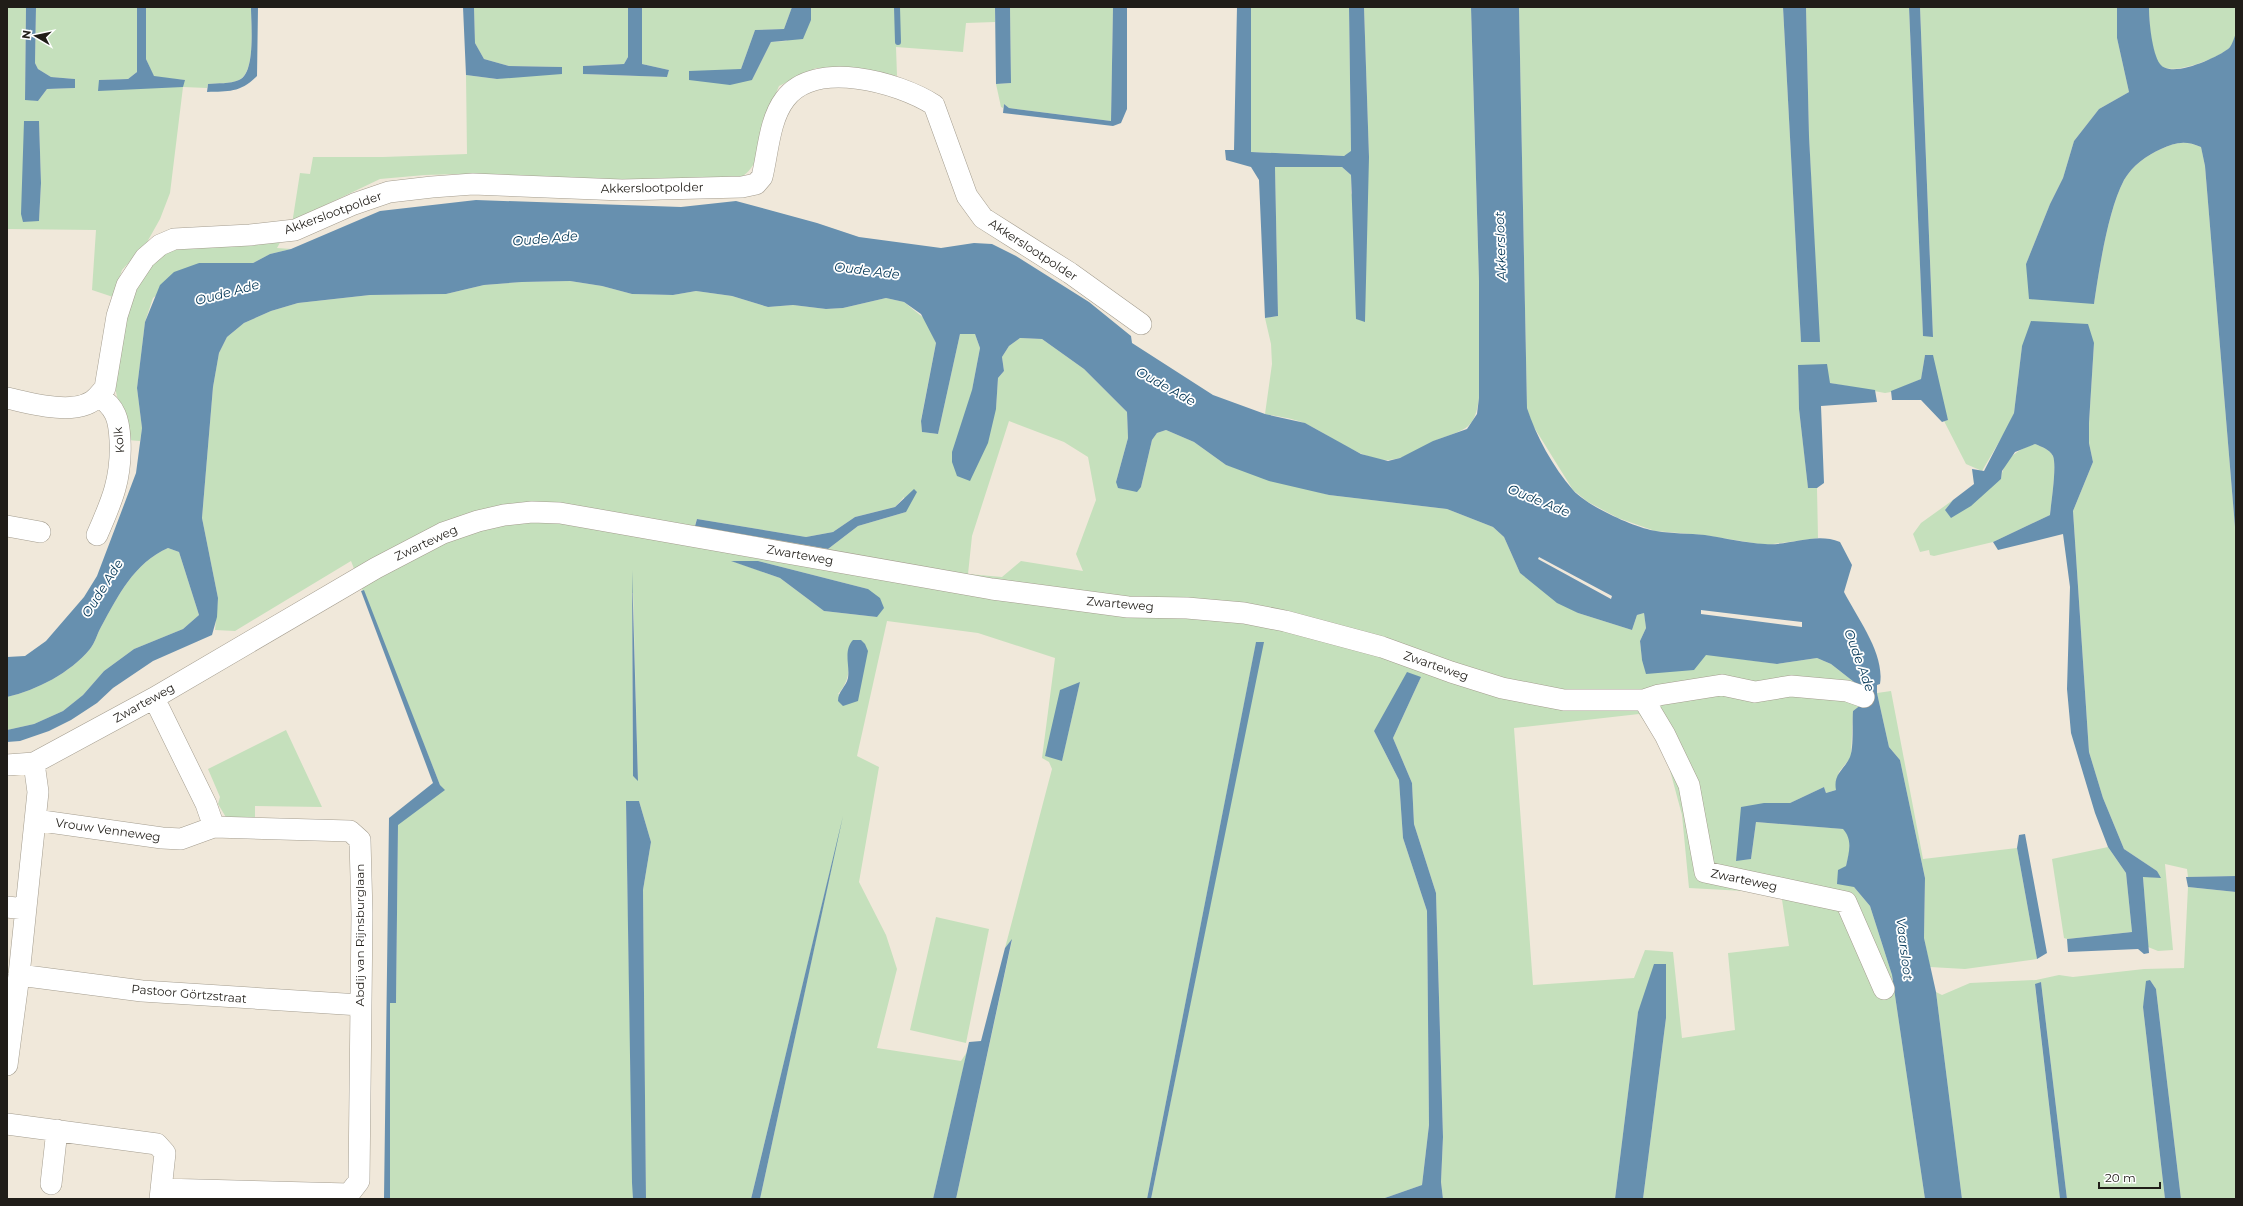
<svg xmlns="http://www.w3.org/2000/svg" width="2243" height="1206" viewBox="0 0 2243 1206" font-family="Montserrat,sans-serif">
<rect width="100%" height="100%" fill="#f0e8da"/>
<path fill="#c5e0bc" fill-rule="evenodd" d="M7,7H26L25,99L38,101L47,89L75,88V79L51,77L38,69L35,63L36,7H137V72L128,79L99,80H185L154,77L146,59V7H251C251,23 256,73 239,80C230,84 217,83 208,84L207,88L183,87L170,193L160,219L146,244L122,270L113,297L92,290L96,230L7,229ZM39,122L41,183L39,220L23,222Z
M474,7H628V57L624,64L583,66V74L667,77L669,70L642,64V7H792L784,29L755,30L741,69L752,80L771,42L786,41L811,20V7H995V22L966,23L963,52L896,47L897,76L861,69L816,68L779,86C775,96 770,105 767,115C760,142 763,167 735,181L543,179L459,174L425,175L380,179L313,211L292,224L300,173L310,174L313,157H383L467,154L466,75L497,79L561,67L509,66L484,59L475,43Z
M1010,7H1113L1111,121L1009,108L1004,104L1003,108L1001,107L996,84L1011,83Z
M1251,7H1349L1351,152L1344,156L1251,152Z
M1364,7H1471L1479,281V398C1475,429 1466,429 1439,439C1423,445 1407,459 1389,460C1365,462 1328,434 1306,424C1294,418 1278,417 1265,414L1272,364L1271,344L1265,318L1278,316L1275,167H1342L1351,175V195L1369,157Z
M1519,7H1783L1801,341L1819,342L1809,136L1806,7H1909L1923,335L1933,336L1920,7H2117V38L2129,92L2099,109L2074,141L2063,178L2050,204L2026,264L2094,304C2099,270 2108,210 2124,180C2132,166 2147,155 2161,149C2176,142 2185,140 2201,147L2205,166L2236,539V876L2188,877L2187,869L2165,864L2173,950L2158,951L2148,947L2143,876L2160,878L2157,871L2124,849L2103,798L2089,752L2073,511L2093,462L2089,443V423L2094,343L2022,346L2014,413L2006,430L1982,471L1966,464L1944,421L1948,420L1925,355L1921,379L1891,392L1885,393L1830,383L1798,365L1799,409L1808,487L1817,488L1818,538L1766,545L1703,535L1655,531L1618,518L1588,502L1573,490L1532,424L1527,408Z
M2149,7H2236C2236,20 2239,38 2229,48C2219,58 2169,78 2159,64C2151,51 2149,22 2149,7Z
M282,239L277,248L291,249L270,254L253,263H199L153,298L145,322L137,388L142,428L140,441L127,440L116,392L114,375L136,276L173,245Z
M570,281L602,286L632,294L673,295L696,291L732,296L768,307L793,305L826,309L843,308L886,298L904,302L925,319L936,343L921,420L922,432L938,434L960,334H975L980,348L972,390L996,409L998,378L1004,371L1002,357L1009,346L1020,338L1042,339L1084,369L1127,412L1128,438L1116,482L1141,487L1152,440L1157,433L1166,430L1194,442L1226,465L1329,495L1447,509L1493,527L1504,537L1520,573L1578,613L1632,630L1637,615L1644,613L1646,628L1640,641L1642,660L1706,654L1777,664L1817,658L1831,664L1854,682L1867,700L1853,711L1851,757L1839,772L1836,790L1826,793L1824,787L1790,803H1765L1736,860L1751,859L1756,822L1844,829L1849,835L1850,850L1846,866L1854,887L1870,906L1892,975L1925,1199H1643L1666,1018V964L1647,990L1638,1012L1615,1199H1443L1441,1182L1443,1137L1436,893L1414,824L1412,783L1393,738L1421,677L1374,731L1399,780L1403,838L1427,911L1429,1125L1422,1185L1382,1199H1151L1263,642L1256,643L1147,1199H956L1012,940L1005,948L1052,769L1049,762L1042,758L1055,658L978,633L887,621L857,756L879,767L859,882L886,935L897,969L877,1048L961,1061L967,1052L933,1199H760L837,842L751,1199H646L643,890L651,842L639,801L626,802L633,1199H390V1002L396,1003L398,824L444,790L440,785L351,561L235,631L215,630L218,598L202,518L213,387L219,353L227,337L244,323L271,311L298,303L370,295L446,294L484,285L522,282ZM1009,421L1064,442L1088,457L1096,500L1076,554L1083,571L1021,561L1002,577L968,574L972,536ZM904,497L906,512L858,526L828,549L695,525L697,519L806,537L833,532L855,517L895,507ZM732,561H758L868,589L877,617L824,611L780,578ZM632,593H633L638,780L633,776ZM847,652L858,701L838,694C850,681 850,668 847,652ZM1080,682L1062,760L1046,756H1045ZM1639,714L1664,748L1682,815L1689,888L1781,893L1789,946L1728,953L1735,1030L1682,1038L1673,952L1645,950L1634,978L1533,985L1514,728Z
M2035,444C2042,447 2049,449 2053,456C2057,466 2051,503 2050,515L1993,542L1934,556L1930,555L1929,550L1920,552L1913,534L1921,523L1953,500L1945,510L1990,487L2001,479C2004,458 2017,450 2035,444Z
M168,548L179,552L199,615L183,629L134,649L104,671L83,695L63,711L34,724L7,730V697C37,690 70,673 90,649C95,643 97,634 101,627C118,596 134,563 168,548Z
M1891,691L1923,859L2017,848L2037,959L1965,969L1930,967L1924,938L1925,878L1900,760L1889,747L1877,693Z
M286,730L322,807L255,806V821L227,819L218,804L220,797L208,769Z
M2108,847L2126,873L2132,932L2067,939L2064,938L2052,859Z
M2188,887L2236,892V1199H2181L2156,989L2150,980L2143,1007L2165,1199H2067L2041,982L2035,985L2060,1199H1962L1936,992L1942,995L1970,983L2036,980L2059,975L2073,977L2144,969L2184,968Z
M936,917L989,929L966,1043L910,1030Z"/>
<path fill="#6790af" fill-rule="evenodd" d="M26,7H36L35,63L38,69L51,77L75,79V88L47,89L38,101L25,100Z
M137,7H146V59L154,76L185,80L183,87L98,91L99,80L128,79L137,72Z
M251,7H258L257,76C240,93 229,91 207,92L208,84C217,83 230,84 239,80C256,74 251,23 251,7Z
M463,7H474L475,43L484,59L509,66L562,67V74L497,79L466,75Z
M628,7H642V64L669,70L667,77L583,74V66L624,64L628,57Z
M792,7H811V20L803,39L771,42L752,80L730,85L689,80V71L741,69L755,30L784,29Z
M995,7H1010L1011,83L996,84Z
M1113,7H1127V109L1121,123L1113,126L1003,113L1004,104L1009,108L1111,121Z
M1237,7H1251V152L1344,156L1351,151L1349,7H1364L1369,157L1365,322L1356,319L1351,175L1342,167H1275L1278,316L1265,318L1259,180L1251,167L1226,160L1225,150H1234Z
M1471,7H1519L1527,408C1536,436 1553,467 1573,490C1587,506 1635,528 1656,531C1672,534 1689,533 1705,535C1725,538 1745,543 1765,544C1791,546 1815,532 1840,542L1852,565L1844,592C1858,619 1885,654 1880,684L1877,685V693L1889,747L1900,760L1925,878L1924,938L1936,992L1962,1199H1925L1892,975L1870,906L1854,887L1837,884L1838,870L1846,866C1849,852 1853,840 1843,829L1756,822L1751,859L1736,861L1741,807L1764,803H1790L1824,787L1826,793L1836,790C1833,774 1844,770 1850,757C1854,748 1852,722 1853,711L1867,700L1854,682L1831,664L1817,658L1777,664L1706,655L1694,670L1646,674L1642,660L1640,641L1646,628L1644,613L1637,615L1632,630L1578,613L1557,603L1520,573L1504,537L1493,527L1447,509L1329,495L1269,481L1226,465L1194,442L1166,430L1157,433L1152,440L1141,487L1137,492L1118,488L1116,482L1128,438L1127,412L1084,369L1042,339L1020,338L1009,346L1002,357L1004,371L998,378L996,409L988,443L970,481L957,476L952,462V452L972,390L980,348L975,334H960L938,434L922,432L921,421L936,343L921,314L904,302L886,298L843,308L826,309L793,305L768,307L732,296L696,291L673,295L632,294L602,286L570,281L522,282L484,285L446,294L370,295L298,303L271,311L244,323L227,337L219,353L213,387L202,518L218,598L217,617L212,635L153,661L113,688L97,703L71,720L49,731L20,741L7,742V730L34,724L63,711L83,695L104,671L134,649L183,629L199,615L179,552L168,548C134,563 118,596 101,627C97,634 95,643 90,649C70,673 37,690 7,697V657L25,656L46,641L84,597L97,576L136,473L142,428L137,388L145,322L160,285L174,272L199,263H253L270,254L291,249L380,211L476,200L681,207L736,201L817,223L859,237L941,248L974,243L992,244L1016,256L1089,302L1131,336L1132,343L1213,395L1265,414L1305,423L1361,454L1388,461L1400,458L1433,441L1467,429L1477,414L1479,398V281ZM1539,557L1612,596L1611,599L1538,559ZM1701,610L1802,622V627L1701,614Z
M1783,7H1806L1809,136L1820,342H1801Z
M1909,7H1920L1933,337L1923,336Z
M2117,7H2149C2149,21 2152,53 2160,64C2171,79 2216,58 2228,49C2232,46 2234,38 2236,33V539L2205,166L2201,147C2186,140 2175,142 2161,149C2147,155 2132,166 2124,180C2108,210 2099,270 2094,304L2029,299L2026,264L2050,204L2063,178L2074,141L2099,109L2129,92L2117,38Z
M24,121H39L41,183L39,221L23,222L21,214Z
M2031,321L2088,324L2094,343L2089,423V443L2093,462L2073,511L2089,752L2103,798L2124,849L2157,871L2161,878L2143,877L2149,953L2144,954L2138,949L2068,952L2067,939L2132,932L2126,873L2108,847L2095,813L2071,733L2067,689L2070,587L2063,534L1998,550L1993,542L2050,515C2051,503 2057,466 2053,456C2049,449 2042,447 2035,444L2015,452L2002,471L2001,479L1971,506L1951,518L1945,510L1953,500L1974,484L1972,469L1984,471L2014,413L2022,346Z
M1925,355H1933L1948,420L1942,422L1921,400H1892L1891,391L1921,379Z
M1827,364L1830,383L1875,390L1877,402L1821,406L1824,483L1817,488H1808L1799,409L1798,365Z
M914,489L917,492L906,512L858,526L828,549L695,526L697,519L806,537L833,532L855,517L895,507Z
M731,561H758L868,589L880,598L884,608L877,617L824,611L780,578Z
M632,570L638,781L633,776Z
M364,590L440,785L445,790L398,825L396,1003H390V1199H384L389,818L433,783L361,591Z
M853,640H861L865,644L868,651L858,701L843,706L838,701C838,691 846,687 848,678C850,665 843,651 853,640Z
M1256,642H1264L1151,1199H1147Z
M1407,672L1421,677L1393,738L1412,783L1414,824L1436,893L1443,1137L1441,1182L1443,1199H1382L1422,1185L1429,1125L1427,911L1403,838L1399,780L1374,731Z
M1080,682L1062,761L1045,756L1060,690Z
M626,801H639L651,842L643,890L646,1199H633L632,1183Z
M843,816L760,1199H751Z
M2025,834L2047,953L2037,959L2017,848L2019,835Z
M2236,876V892L2188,887L2186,877Z
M1012,939L956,1199H933L969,1042L981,1041L1005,948Z
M1654,964H1666V1018L1643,1199H1615L1638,1012Z
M2150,980L2156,989L2181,1199H2165L2143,1007L2146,981Z
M2041,982L2067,1199H2060L2035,984Z"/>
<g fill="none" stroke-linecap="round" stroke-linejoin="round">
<path stroke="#6790af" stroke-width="6" d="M897,7L898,42"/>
<defs>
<path id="minor" d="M98,396L105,388L117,316L127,285L145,258L160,245L174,239L250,235L295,230L354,204L389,192L432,187L473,184L622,190L742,187L756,184L762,177C768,153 769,120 785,99C815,59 898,82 934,105L967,196L983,218L1070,273L1141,324
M7,398C30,403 80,418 98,396C116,407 119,420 120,440C122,478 112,501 97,535
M7,526L40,532
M154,698L206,804L214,827
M1644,700L1659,695L1722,685L1755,692L1791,686L1847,691L1864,697
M7,765L34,763L154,698L376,568L443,533L478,521L504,515L532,512L560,513L992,589L1128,607L1187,608L1244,613L1285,621L1382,647L1451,672L1502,688L1564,700H1644L1665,735L1689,785L1705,872L1846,902L1884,989
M35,820L162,838L181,839L214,827L350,831L360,840L362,914L359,1181L349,1194L161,1189
M7,907L25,909
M19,975L142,991L360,1005
M7,1065L19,975L38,792L34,763
M7,1124L157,1144L165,1153L160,1199
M51,1184L57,1130"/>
</defs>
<use href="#minor" stroke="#a49d8f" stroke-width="22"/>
<use href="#minor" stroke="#fff" stroke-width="21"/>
</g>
<g text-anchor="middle" stroke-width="3.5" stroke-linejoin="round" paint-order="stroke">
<g font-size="12" fill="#201d18" stroke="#fff">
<text transform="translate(652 188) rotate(-1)" y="4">Akkerslootpolder</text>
<text transform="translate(333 213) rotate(-20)" y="4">Akkerslootpolder</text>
<text transform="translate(1033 250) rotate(33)" y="4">Akkerslootpolder</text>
<text transform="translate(119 440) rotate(-95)" y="4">Kolk</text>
<text transform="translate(426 543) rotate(-25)" y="4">Zwarteweg</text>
<text transform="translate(800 555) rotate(10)" y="4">Zwarteweg</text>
<text transform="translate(1120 604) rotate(5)" y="4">Zwarteweg</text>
<text transform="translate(1436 666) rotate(19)" y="4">Zwarteweg</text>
<text transform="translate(144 703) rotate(-29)" y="4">Zwarteweg</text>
<text transform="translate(108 830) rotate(8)" y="4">Vrouw Venneweg</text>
<text transform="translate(1744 880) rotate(12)" y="4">Zwarteweg</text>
<text transform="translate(360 935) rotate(-90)" y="4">Abdij van Rijnsburglaan</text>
<text transform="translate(189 994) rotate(5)" y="4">Pastoor Görtzstraat</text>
</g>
<g font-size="13" font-style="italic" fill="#003555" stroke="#fff">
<text transform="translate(545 238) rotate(-5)" y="5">Oude Ade</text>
<text transform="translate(1500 246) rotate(-92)" y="5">Akkersloot</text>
<text transform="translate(867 270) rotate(7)" y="5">Oude Ade</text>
<text transform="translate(227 292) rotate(-15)" y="5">Oude Ade</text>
<text transform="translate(1166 386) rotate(29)" y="5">Oude Ade</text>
<text transform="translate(1539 500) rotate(22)" y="5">Oude Ade</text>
<text transform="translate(102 588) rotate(-58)" y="5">Oude Ade</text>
<text transform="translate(1860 660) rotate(70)" y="5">Oude Ade</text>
<text transform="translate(1905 949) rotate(83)" y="5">Vaarsloot</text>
</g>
</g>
<rect width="2243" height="1206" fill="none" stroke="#201d18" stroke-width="16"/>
<g transform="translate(36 36) rotate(279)" stroke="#ffffff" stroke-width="3" paint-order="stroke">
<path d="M0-3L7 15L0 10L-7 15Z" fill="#201d18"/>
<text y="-6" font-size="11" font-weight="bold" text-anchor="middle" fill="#201d18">N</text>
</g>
<path d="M2099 1182v6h61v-6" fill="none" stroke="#201d18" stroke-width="2"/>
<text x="2105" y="1182" font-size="12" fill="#201d18" stroke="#ffffff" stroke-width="3" paint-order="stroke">20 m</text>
</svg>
